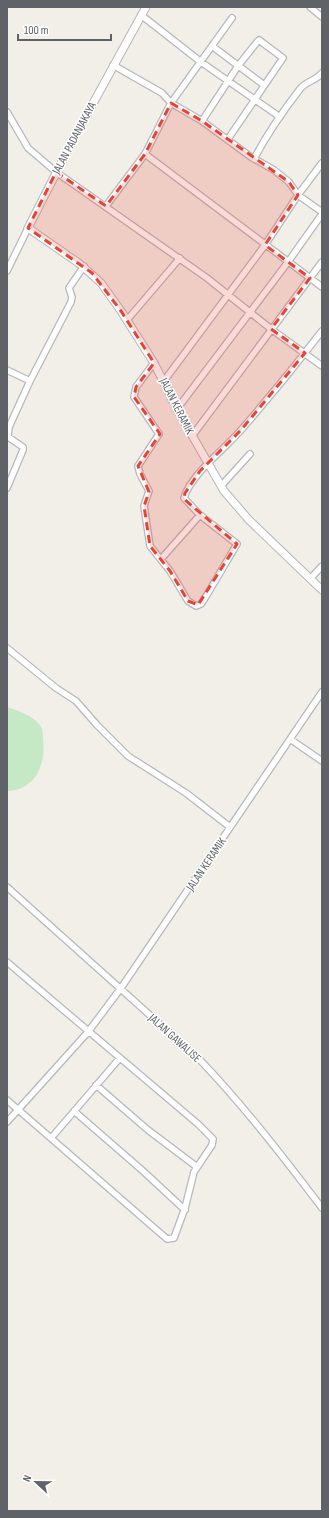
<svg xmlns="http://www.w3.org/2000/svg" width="329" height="1518" viewBox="0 0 329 1518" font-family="'Sofia Sans Condensed',sans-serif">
<rect width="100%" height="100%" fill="#f1efe8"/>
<path fill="#c5e8c5" d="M7,707C18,711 35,716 41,727C43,730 43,736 43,740C46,765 35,790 7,791Z"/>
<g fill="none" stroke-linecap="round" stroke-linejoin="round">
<defs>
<path id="minor" d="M310,7L322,17
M141,15L201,62L280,117
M212,46L264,85
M113,65L162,93L171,103L202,121L251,157L274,170L289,182L298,195L322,212
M7,112L28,148L56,172L207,278L271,329L322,366
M202,121L238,66L257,42L259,40L283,58L228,139
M145,154L322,287
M254,159C267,134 283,111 300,89C306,81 316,81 322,73
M106,206L145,154L171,103L232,18
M7,271L28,228
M127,320L180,258
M154,363L136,387L134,397L159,434L138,466L140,474L149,491L144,506L150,546L170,571L188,601L196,606L201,604L205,598L237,544L200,515
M7,370L30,381
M164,381L265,245L298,195L322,163
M177,409L288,262L322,214
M192,436L322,262
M221,486L250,454
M7,488L23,450V447L8,437L9,427L30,381L71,302L72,297L69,288L84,266
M161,559L200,515L184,498C191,474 224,450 241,430C269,398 296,365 322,331
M310,579L322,566
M7,648L56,688L76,701L97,725L128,756L186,793L230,827
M290,739L322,761
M7,887L200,1060C244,1106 284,1158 322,1208
M7,962L198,1124L213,1139L212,1145L194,1172L185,1208L174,1238L167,1239L7,1100
M96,1085L148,1130L197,1167
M74,1111L143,1171L185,1210
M7,1122L88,1032L121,988L322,692
M52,1137L119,1059"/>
<path id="tertiary" d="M146,7L74,138L28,228L80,264L101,283L121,311L154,363L177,409L224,491L249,520L322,590"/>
</defs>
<use href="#minor" stroke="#b5b8bc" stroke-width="8"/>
<use href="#tertiary" stroke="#b5b8bc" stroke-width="9"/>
<use href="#minor" stroke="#fff" stroke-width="5.5"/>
<use href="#tertiary" stroke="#fff" stroke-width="7"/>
</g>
<path fill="#ea4335" fill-opacity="0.2" stroke="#ea4335" stroke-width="3" stroke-dasharray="8 5" stroke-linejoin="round" d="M171,103L202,121L289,182L298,195L265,245L310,278L271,329L305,353L241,430L200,471L185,493L184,499L237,544L198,605L188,601L170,571L150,546L144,506L149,492L138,466L160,434L134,397L136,387L154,363L121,311L92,273L28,228L56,172L106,206L145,154Z"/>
<g text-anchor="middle" stroke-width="3" stroke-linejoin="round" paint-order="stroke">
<g font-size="12" fill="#5f6368" stroke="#fff">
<text transform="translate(74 138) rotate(-62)" y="4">JALAN PADANJAKAYA</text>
<text transform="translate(177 406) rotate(63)" y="4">JALAN KERAMIK</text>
<text transform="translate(206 864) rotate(-56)" y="4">JALAN KERAMIK</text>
<text transform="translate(175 1038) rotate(42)" y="4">JALAN GAWALISE</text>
</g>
</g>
<rect width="329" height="1518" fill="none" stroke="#5f6368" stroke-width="16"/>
<g transform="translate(36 1482) rotate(292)" stroke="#ffffff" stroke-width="3" paint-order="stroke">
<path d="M0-3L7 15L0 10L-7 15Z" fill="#5f6368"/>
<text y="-6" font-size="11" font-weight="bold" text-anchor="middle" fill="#5f6368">N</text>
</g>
<path d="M18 34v6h93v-6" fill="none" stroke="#5f6368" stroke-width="2"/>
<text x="24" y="34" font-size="12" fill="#5f6368" stroke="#ffffff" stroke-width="3" paint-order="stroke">100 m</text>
</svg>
